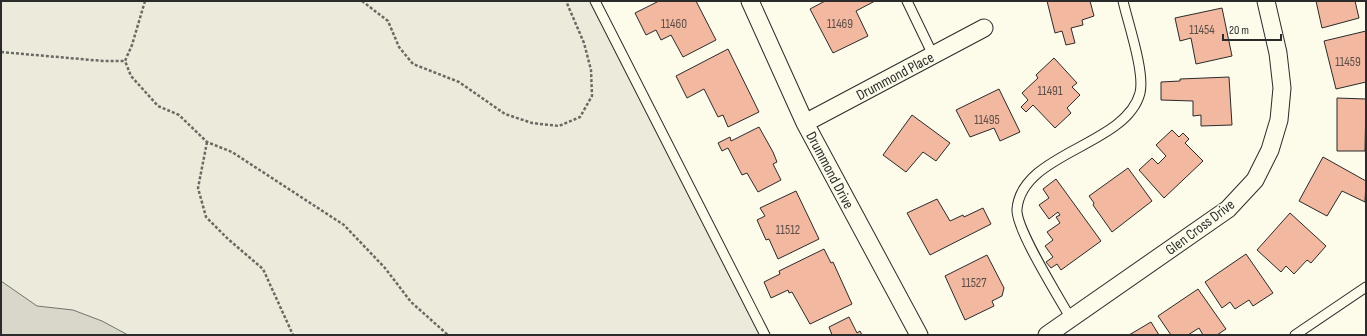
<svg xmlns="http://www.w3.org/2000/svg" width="1367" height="336" viewBox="0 0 1367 336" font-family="'Sofia Sans Condensed',sans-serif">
<rect width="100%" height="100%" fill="#fdfbea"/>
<path fill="#ecebdb" stroke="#74746e" d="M1,1H597L762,335H1Z"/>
<path fill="#d8d7c9" stroke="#74746e" d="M1,281L37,306L73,310L102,321L128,335H1Z"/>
<path fill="#f2b8a0" stroke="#2b2b2b" d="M659,1H696L716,40L683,57L671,35L661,40L656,30L646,35L635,13Z
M825,1H875L856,11L868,36L833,53L810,9Z
M1047,1H1090L1094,16L1082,20L1083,25L1071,28L1075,43L1066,45L1062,31L1055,33Z
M1316,1H1355L1359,18L1322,28Z
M1222,8L1232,56L1196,64L1191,38L1180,41L1175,18Z
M1366,31V82L1336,89L1324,41Z
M728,49L759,112L728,127L723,115L718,117L704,89L687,98L676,76Z
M1054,58L1077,83L1072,87L1080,95L1067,108L1071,113L1055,128L1033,105L1026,112L1021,107L1028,100L1022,93L1038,78L1036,75Z
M1229,77L1232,125L1201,126V115L1193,116V101L1161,100V82L1180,81V79Z
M999,89L1020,132L1000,141L994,128L970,137L956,110Z
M1337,98L1366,99L1365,151H1337Z
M912,115L950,143L936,161L923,152L906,172L883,155Z
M759,127L773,152L777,162L773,164L781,180L758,192L747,173L742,175L728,148L722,151L718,143L730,137L731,141Z
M1172,130L1179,137L1183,133L1189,139L1185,143L1203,161L1164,198L1139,170L1152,158L1158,164L1166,156L1156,145Z
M1323,157L1366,181L1365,202L1342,191L1327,216L1299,201Z
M1128,168L1152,201L1112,232L1093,205L1094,203L1089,196Z
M1056,179L1101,241L1061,270L1057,264L1051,268L1046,262L1053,257L1045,246L1053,240L1047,232L1060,223L1056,217L1060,215L1058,212L1049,219L1039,205L1049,198L1043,189Z
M796,191L819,239L778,259L769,239L766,240L757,220L765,216L760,208Z
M937,199L950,221L963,215L964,217L983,208L991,224L930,255L907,213Z
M1290,213L1326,246L1311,263L1307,260L1294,274L1286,266L1281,272L1257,250Z
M824,249L831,263L833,262L852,304L810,324L792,292L789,293L788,290L771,298L764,282L780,274L779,271Z
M1246,254L1273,293L1253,306L1249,300L1235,309L1230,302L1222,308L1205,282Z
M987,255L1004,288L1002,296L992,301L994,306L965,320L945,276Z
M1198,289L1226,329L1217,335H1203L1199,328L1188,335H1171L1158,316Z
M849,317L857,333L860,331L862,335H832L829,327Z
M1151,322L1159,335H1129Z"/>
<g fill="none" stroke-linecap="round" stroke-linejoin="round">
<defs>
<path id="lane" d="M595,1L765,335
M907,1L933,55
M1071,319C1060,299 1015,228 1017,209C1022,152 1126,146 1140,93C1145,72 1128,23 1123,1
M1295,335L1366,287"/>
<path id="street" d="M750,1L805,123L919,335
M805,123L984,28
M1047,335L1228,209L1255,180L1270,150L1279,120L1282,88L1278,53L1266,1"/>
</defs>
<use href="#lane" stroke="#2b2b2b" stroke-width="11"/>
<use href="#street" stroke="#2b2b2b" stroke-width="19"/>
<path stroke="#6a6964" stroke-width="2.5" stroke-dasharray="3 2" stroke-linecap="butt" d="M145,1L132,45L125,61L131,76L158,106L179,115L207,142L232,152L344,225L385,268L411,302L448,335
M362,1L388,21L399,47L413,64L459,82L505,114L532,123L559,126L580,117L592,96L591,70L584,43L566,1
M1,52L103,61H125
M207,142L198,188L206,217L228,239L263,269L293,335"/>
<use href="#lane" stroke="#fdfbea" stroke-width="9"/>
<use href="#street" stroke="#fdfbea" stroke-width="17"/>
</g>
<g text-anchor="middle" stroke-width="3" stroke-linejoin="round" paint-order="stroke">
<g font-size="13" fill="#5d4e48">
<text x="674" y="28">11460</text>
<text x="840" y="28">11469</text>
<text x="1202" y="34">11454</text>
<text x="1348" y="66">11459</text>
<text x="1050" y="95">11491</text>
<text x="987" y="124">11495</text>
<text x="788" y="234">11512</text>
<text x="974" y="287">11527</text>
</g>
<g font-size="15" fill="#2b2b2b" stroke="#fdfbea">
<text transform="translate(895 76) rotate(-28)" y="5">Drummond Place</text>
<text transform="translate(830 170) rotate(62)" y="5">Drummond Drive</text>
<text transform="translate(1200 227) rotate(-37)" y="5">Glen Cross Drive</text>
</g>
</g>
<rect width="1367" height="336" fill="none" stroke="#2b2b2b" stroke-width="4"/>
<path d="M1223 34v6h58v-6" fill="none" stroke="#2b2b2b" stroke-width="2"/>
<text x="1229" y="34" font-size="12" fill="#2b2b2b" stroke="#fdfbea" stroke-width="3" paint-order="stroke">20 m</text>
</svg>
